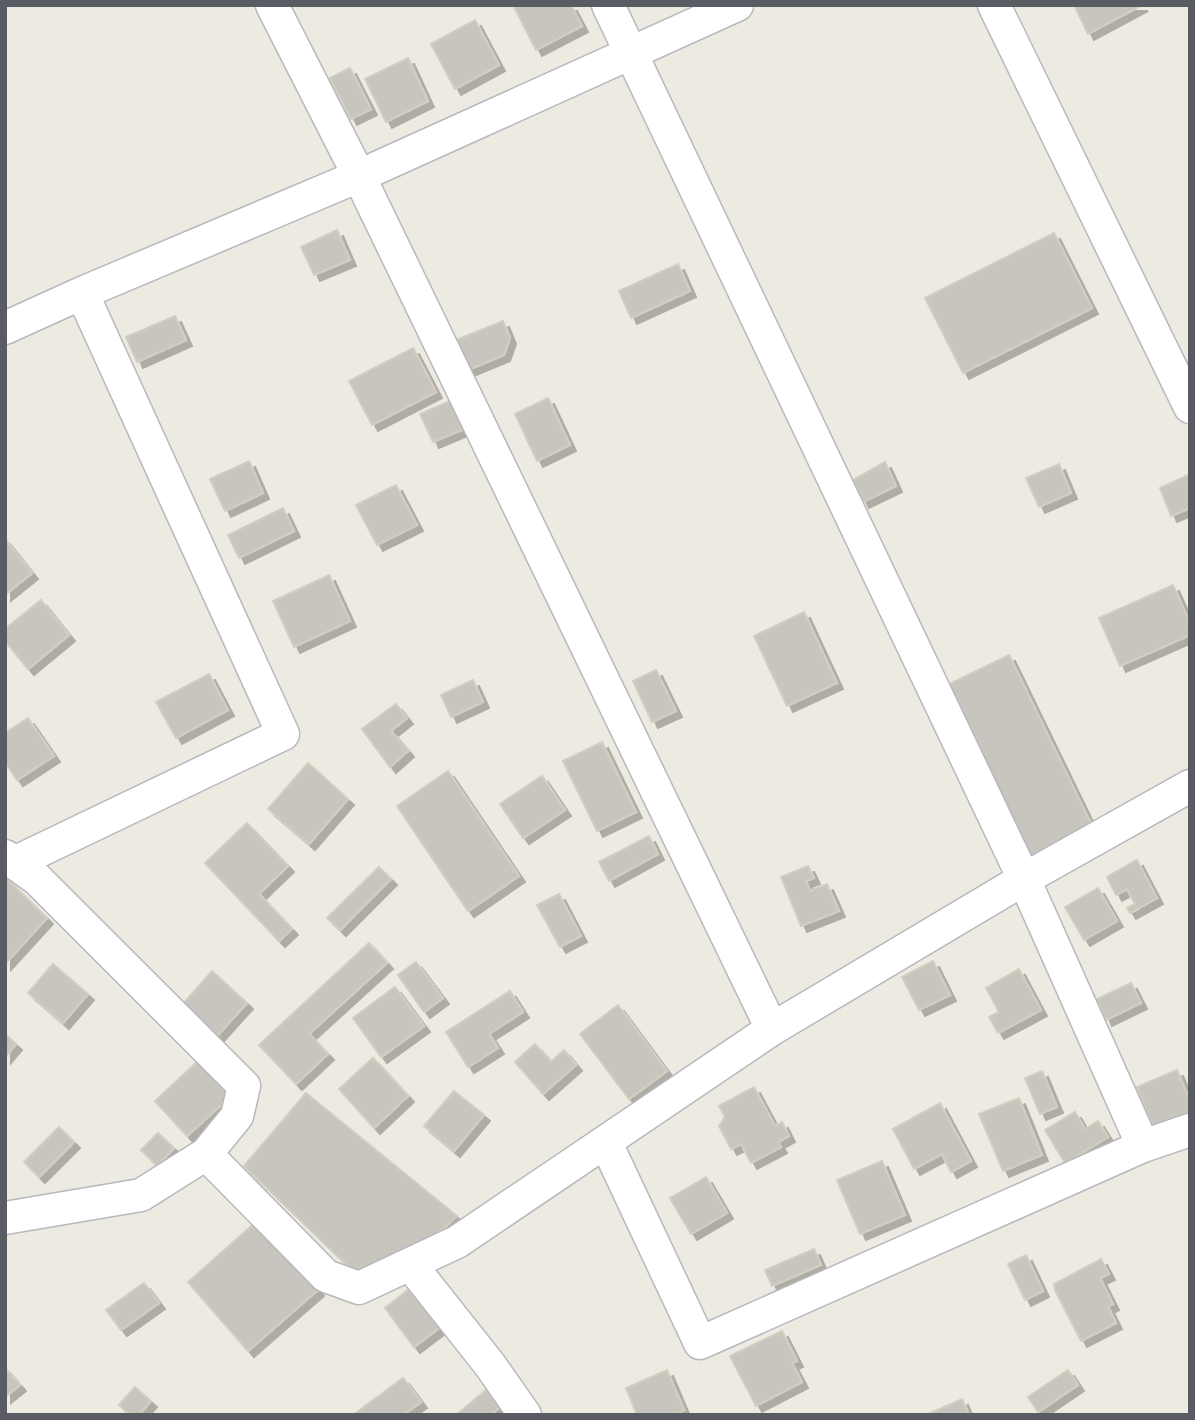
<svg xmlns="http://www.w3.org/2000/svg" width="1195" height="1420" viewBox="0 0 1195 1420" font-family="Poppins,sans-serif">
<defs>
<filter id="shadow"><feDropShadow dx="6" dy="6" stdDeviation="0" flood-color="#0004"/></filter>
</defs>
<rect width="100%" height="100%" fill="#edebe1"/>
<path fill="#c8c5be" stroke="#d2cdbf" stroke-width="2" filter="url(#shadow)" d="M518,5H571L582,26L536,50L514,7Z
M1074,5H1142L1088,34Z
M475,20L499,65L455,89L431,44Z
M408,58L428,101L386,122L365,79Z
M350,68L371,109L351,119L330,78Z
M337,230L350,260L314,275L301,247Z
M1054,233L1092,308L963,373L925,298Z
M678,264L690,291L631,318L619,291Z
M175,316L186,340L137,362L126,337Z
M503,321L510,338L504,355L468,370L456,340Z
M413,348L436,392L372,425L349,381Z
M548,398L570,445L537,461L515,414Z
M452,400L464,429L433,442L420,414Z
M249,461L263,493L225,511L210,479Z
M885,462L896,486L863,502L853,480Z
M1059,464L1071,493L1039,507L1026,478Z
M1190,474V508L1171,516L1160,488Z
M396,485L417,525L377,545L356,505Z
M283,508L294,531L239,558L228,535Z
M5,539L32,573L5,595Z
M329,575L350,621L294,647L273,601Z
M1173,585L1190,623V635L1120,666L1099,618Z
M41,600L69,635L28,669L5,641V629Z
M804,612L837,683L787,706L754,636Z
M1009,655L1093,828L1029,860L945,686Z
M656,670L676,711L652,722L633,681Z
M209,674L228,710L176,738L156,702Z
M473,680L483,702L451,717L441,695Z
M396,704L407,718L391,731L408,751L390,767L362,729Z
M28,718L54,756L17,780L5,762V733Z
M602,742L636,812L597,831L563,761Z
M308,763L348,799L309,844L268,809Z
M448,771L519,876L468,911L397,806Z
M542,776L565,810L523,838L500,804Z
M247,823L288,866L259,894L292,929L279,941L205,863Z
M649,836L658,854L609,881L599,862Z
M1137,860L1157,898L1130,913L1127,908L1135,904L1127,889L1116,895L1107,877Z
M808,866L814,878L806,881L810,891L827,884L839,911L801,926L781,877Z
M379,867L391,879L340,930L327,918Z
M5,877L47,918L5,964Z
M1098,888L1117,921L1084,940L1065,907Z
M559,894L581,936L560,947L537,905Z
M369,943L387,963L309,1034L328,1054L296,1084L259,1045Z
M933,961L950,995L919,1010L902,977Z
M416,962L443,998L424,1012L398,975Z
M53,964L88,994L63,1023L28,993Z
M1019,969L1041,1010L998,1033L989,1017L999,1012L986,988Z
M212,971L247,1003L218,1035L183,1004Z
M1131,983L1141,1003L1106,1020L1097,999Z
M395,987L424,1026L381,1057L353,1018Z
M510,991L523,1012L489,1034L498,1048L468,1067L446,1032Z
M618,1005L667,1071L629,1099L580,1034Z
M5,1034L16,1044L5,1057Z
M535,1044L551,1062L564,1050L576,1065L543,1094L515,1062Z
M373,1058L408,1096L374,1128L339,1089Z
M198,1061L230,1097L187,1136L155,1101Z
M1177,1070L1190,1101V1114L1154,1129L1137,1087Z
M1042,1071L1057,1107L1040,1114L1025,1078Z
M754,1087L775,1126L782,1122L789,1136L778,1142L781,1147L751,1163L741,1144L731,1149L719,1126L725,1117L719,1106Z
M454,1091L484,1115L454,1151L424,1126Z
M306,1093L457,1216L414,1255L352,1270L244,1166Z
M1019,1098L1042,1155L1003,1171L979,1114Z
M940,1103L971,1161L951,1172L942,1154L914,1169L893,1129Z
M1075,1112L1085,1129L1098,1121L1108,1137L1065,1163L1045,1130Z
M59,1127L74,1142L39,1177L24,1162Z
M158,1133L174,1148L157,1166L141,1150Z
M882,1161L905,1215L860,1234L837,1180Z
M706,1177L727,1213L691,1234L670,1198Z
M257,1221L318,1290L248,1351L188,1282Z
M814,1249L821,1265L772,1286L765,1270Z
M1026,1255L1043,1291L1025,1300L1008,1264Z
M1101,1259L1109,1274L1100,1278L1113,1304L1108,1307L1116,1323L1081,1341L1055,1290L1054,1284Z
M144,1283L159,1303L121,1330L106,1310Z
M413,1286L443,1325L414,1347L385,1308Z
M782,1331L797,1361L792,1363L802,1382L756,1406L730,1356Z
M5,1368L20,1385L5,1397Z
M667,1370L684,1410L674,1415H637L626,1388Z
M1068,1370L1078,1385L1038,1412L1028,1397Z
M403,1378L421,1402L403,1415H353Z
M135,1387L151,1401L139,1415H130L119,1405Z
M486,1390L500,1407L491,1415H456Z
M962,1399L969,1415H926Z"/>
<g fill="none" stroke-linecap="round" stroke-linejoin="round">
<defs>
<path id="minor" d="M272,5L359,176L772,1029
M608,5L1024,879L1143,1146
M994,5L1190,407
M5,328L82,293L359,176L737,5
M5,856L37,879L244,1086L237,1116L206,1154L141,1195L5,1218
M14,863L283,734L82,293
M606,1143L700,1343L1143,1146L1190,1130
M206,1154L326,1276L359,1288L457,1242L772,1029L1024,879L1190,786
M410,1264L490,1365L525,1415"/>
</defs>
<use href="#minor" stroke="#b6b8be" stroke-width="35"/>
<use href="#minor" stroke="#fff" stroke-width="32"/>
</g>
<rect width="1195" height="1420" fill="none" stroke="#595c62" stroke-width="14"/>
</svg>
